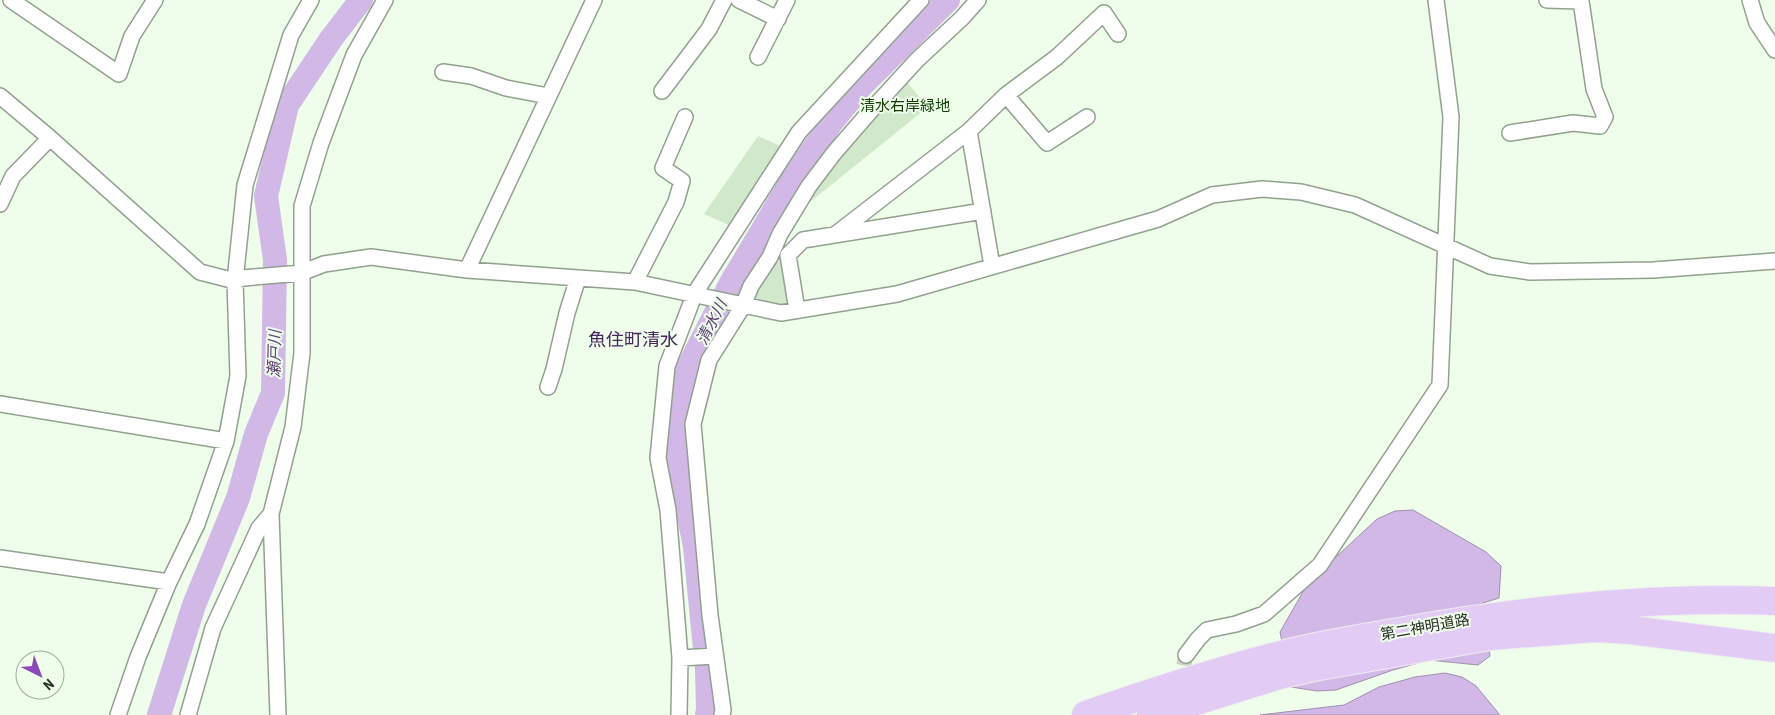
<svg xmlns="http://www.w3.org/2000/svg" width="1775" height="715" viewBox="0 0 1775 715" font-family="'Roboto Condensed','Noto Sans JP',sans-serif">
<rect width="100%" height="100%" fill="#eefeea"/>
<path fill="#d1e8cb" d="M906,81L928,107L805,206L845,149Z
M758,136L783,147L731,226L704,214Z
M782,255L789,302L785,306L749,302L756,286Z"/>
<path fill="#d2b8e7" stroke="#a08fae" d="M1413,510L1486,552L1501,566L1499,598L1483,603L1490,656L1478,665L1429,660L1393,670L1336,690L1317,691L1291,687L1280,632L1308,583L1377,519L1395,511Z
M1445,673L1462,677L1476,686L1500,715H1260L1344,705L1379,687L1415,677Z"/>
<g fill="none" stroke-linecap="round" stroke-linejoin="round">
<path stroke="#d2b8e7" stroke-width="24" d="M159,715L194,605L238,498L256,434L273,393L275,260L266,196L287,105L331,39L361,0
M707,715L708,709L707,669L695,547L677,455L683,378L731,283L791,182L831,123L863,84L948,0"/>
<path stroke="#c7d5c3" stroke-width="15" stroke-dasharray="15 8" stroke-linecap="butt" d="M1179,688L1186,655"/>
<defs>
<path id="minor" d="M11,0L119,74L132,36L155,0
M739,0L778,19
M1750,0L1757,23L1775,50
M758,57L787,0
M443,72L471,76L506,88L548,96
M662,91L709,29L724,0
M1006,95L1047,143L1087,117
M0,96L50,138L200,272L235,281L243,278L301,273L324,264L371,257L467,270L635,282L781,313L897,294L1158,219L1212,195L1262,189L1301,192L1355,205L1490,266L1530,272L1653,270L1775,261
M969,131L1006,95L1057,57L1104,13L1118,34
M1510,133L1573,123L1600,126L1605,117L1594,89L1581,1L1547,0
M0,204L13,176L50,138
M836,234L969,131L992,266
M467,270L594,0
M635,282L676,202L682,181L663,168L685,117
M797,310L788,255L803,240L983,211
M548,387L554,369L567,313L578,278
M0,404L226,441
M0,558L169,582
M1186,655L1198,639L1207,630L1236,624L1264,614L1320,565L1440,385L1451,117L1436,0
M680,658L715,656
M118,715L138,657L169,582L197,524L226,441L238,376L235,281L245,185L291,35L311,0
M188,715L213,628L259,528L271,514
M278,715L271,514L293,427L302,353V206L321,143L354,55L385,0
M679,715L680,658L668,510L658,458L667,366L695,293L799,132L921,0
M722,715L723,710L710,615L693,424L709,360L743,306L751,286L770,257L780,234L809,186L834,153L873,108L917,60L962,18L978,0"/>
<path id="motorway" d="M1086,715C1149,693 1212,673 1277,656C1321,644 1366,638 1410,630C1531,609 1652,596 1775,601
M1151,715L1283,674L1314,667L1490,636L1596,628L1630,630L1775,648"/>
</defs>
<use href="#minor" stroke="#92a18f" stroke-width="18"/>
<use href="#motorway" stroke="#eee" stroke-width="30"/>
<use href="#minor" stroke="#fff" stroke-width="15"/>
<use href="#motorway" stroke="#e2ccf5" stroke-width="28"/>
</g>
<g text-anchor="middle" stroke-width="4" stroke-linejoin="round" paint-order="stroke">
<g font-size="15" fill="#103e01" stroke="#eefeea">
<text x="905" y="111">清水右岸緑地</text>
</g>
<g font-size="15" fill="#2a2f28" stroke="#eefeea">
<text transform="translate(1425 627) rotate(-10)" y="5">第二神明道路</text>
</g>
<g font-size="16" font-style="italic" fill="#5f3e78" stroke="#eefeea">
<text transform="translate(711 322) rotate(-63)" y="6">清水川</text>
<text transform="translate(274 354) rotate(-89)" y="6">瀬戸川</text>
</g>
<g font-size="18" fill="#47265e" stroke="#eefeea">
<text x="633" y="346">魚住町清水</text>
</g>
</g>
<g transform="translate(40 675) rotate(138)"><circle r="24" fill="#eefeea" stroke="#a0ab9c"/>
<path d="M0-4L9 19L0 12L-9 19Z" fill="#8c47bb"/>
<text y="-8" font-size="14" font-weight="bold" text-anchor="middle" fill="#2a2f28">N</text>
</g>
</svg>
